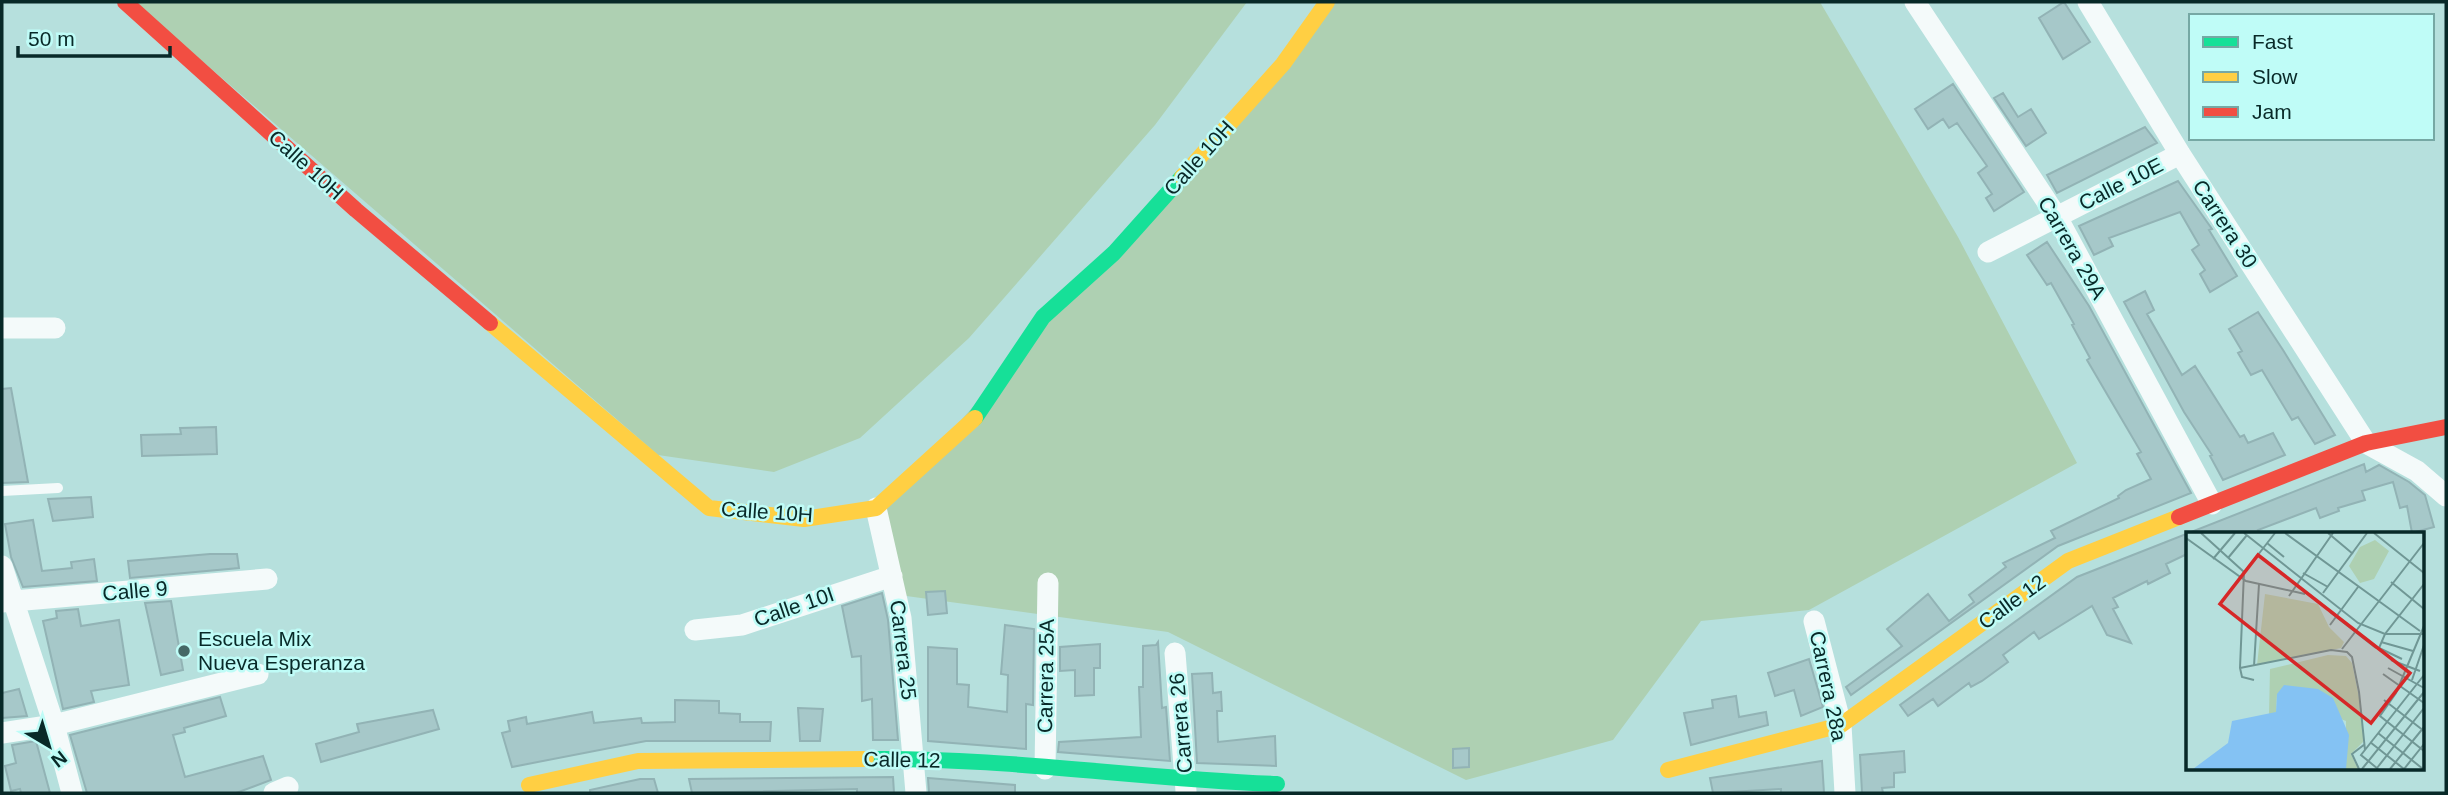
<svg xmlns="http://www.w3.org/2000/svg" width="2448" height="795" viewBox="0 0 2448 795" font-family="Helvetica,sans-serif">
<rect width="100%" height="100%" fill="#b6e0dd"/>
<path fill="#aed0b2" d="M134,2H1247L1155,125L969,338L860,438L774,472L658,455Z
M1334,2H1820L1958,237L2077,463L1809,610L1701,621L1613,740L1466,780L1168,632L899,595L881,510Z"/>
<path fill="#a6c8c9" stroke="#92b3b5" stroke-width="2" d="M2064,2L2090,42L2063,59L2039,18Z
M1953,84L2024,192L1994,211L1986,198L1992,194L1978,173L1987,166L1957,123L1949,128L1943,119L1928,129L1915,109Z
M2003,93L2018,117L2031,109L2046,133L2026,146L1994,98Z
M2145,127L2157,143L2057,193L2047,175Z
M2178,181L2212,229L2209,230L2237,276L2210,292L2200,274L2205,270L2192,250L2199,245L2180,212L2109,238L2113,246L2094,255L2079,226Z
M2047,242L2089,306L2191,493L2058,546L1851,695L1846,687L1902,646L1887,629L1928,594L1949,621L1974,602L1969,595L2006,567L2003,563L2055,538L2051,531L2119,498L2118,496L2126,490L2151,479L2137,454L2141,452L2087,360L2090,358L2072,325L2074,324L2051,283L2047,285L2027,255Z
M2145,291L2154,310L2147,314L2182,375L2195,366L2240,437L2244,435L2248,443L2273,433L2285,455L2223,480L2210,456L2212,455L2184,412L2124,302Z
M2258,312L2283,350L2335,435L2315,444L2298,417L2292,420L2262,370L2251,375L2238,353L2242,351L2229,329Z
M11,388L28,482L2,483V389Z
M216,427L217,454L142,456L141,435L181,434L180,428Z
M2364,464L2366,472L2379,465L2409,482L2425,495L2434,527L2412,533L2407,506L2400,508L2393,482L2362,491L2365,500L2338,508L2339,511L2320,518L2316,508L2258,530L2260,534H2187V554L2166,564L2170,573L2148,584L2147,581L2113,598L2118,607L2113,609L2131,643L2107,635L2092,606L2039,639L2034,632L2003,655L2008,662L1982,681L1971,687L1969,683L1938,706L1933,699L1908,716L1900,705L2077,577Z
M91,497L93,517L53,521L48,499Z
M33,520L42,571L72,568L71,562L94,559L97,581L23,587L11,557L5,524Z
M210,554H237L239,568L130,578L128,561Z
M945,591L947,613L928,615L926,592Z
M882,593L888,620L898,740H873L872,699L862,701L861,656L852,657L842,606Z
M171,601L183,670L161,675L145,603Z
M78,609L81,626L119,620L129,685L91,691L94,702L63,709L43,621L57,618L56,611Z
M1005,625L1034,629L1033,705L1026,704V749L928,741V647L957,649V684L969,685L968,707L1007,712L1008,675L1001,674Z
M1158,642L1162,708L1166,707L1170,761L1058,752L1059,742L1141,737L1139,687H1143V646L1156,645Z
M1100,644V668H1094V695L1075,696V670L1060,671V647Z
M1809,659L1823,707L1801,716L1794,690L1775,696L1768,673Z
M1212,673L1213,693L1221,692L1222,711H1217L1218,742L1275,736L1276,766L1197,763L1192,674Z
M19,689L27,716L2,718V693Z
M1736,696L1739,717L1766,712L1768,725L1691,745L1684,713L1713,708L1712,700Z
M220,697L226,716L184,728L185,732L173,735L185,777L263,756L271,780L236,793H87L70,735Z
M675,700L719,701V713L740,714V722H771L770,741H646L512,767L502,733L510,731L508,721L526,717L527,724L592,712L594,723L641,718L642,723L675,722Z
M798,708L823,709L820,741H800Z
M433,710L439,729L321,762L316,744L359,732L357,724Z
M36,741L50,793H21L20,789L11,791L5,766L16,763L12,745Z
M1469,748V767L1453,768V749Z
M1904,751L1905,772L1894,773V787L1882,788L1883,793H1862L1860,755Z
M1822,761L1824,793H1781V789L1713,793L1710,778Z
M893,777L894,793H857V789L692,793L689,779Z
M928,778L1015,785V793H929Z
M640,779H654L658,793H590V790Z"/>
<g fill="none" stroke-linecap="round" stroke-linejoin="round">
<path stroke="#f4fafa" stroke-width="10" d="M2,491L58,488"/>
<path stroke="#f4fafa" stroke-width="21" d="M1915,2L2057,217L2212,504
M2088,2L2180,154L2366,443L2417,471L2446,496
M1988,252L2180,154
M2,328H55
M876,508L901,618L916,793
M2,566L54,725L72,793
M2,602L267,579
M1814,621L1841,725L1845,793
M695,630L742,625L892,576
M1175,653L1186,791
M2,733L54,725L258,674
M1045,769L1048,583
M274,793L288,787"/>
<path stroke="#16e098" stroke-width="16" d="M975,418L1043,317L1114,253L1182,177
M866,759C1003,757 1140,779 1277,784"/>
<path stroke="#ffcf43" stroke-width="16" d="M1182,177L1283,64L1327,2
M490,323L709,508L804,519L876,508L975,418
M1668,770L1841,725L2068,561L2179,517
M529,785L638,761L866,759"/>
<path stroke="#f24e42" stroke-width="16" d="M125,2L356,210L490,323
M2179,517L2366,443L2446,427"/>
</g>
<circle fill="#456967" stroke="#bffcf7" stroke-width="2.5" cx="184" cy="651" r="7"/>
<g text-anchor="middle" stroke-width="5" stroke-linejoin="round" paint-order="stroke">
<g font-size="21" fill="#082928" stroke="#bffcf7">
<text transform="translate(1199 158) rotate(-48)" y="7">Calle 10H</text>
<text transform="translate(306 165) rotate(42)" y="7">Calle 10H</text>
<text transform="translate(2121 184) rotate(-27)" y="7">Calle 10E</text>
<text transform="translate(2225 224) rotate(57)" y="7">Carrera 30</text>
<text transform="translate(2072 248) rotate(60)" y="7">Carrera 29A</text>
<text transform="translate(767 512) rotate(4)" y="7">Calle 10H</text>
<text transform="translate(135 591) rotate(-5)" y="7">Calle 9</text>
<text transform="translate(2012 602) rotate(-36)" y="7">Calle 12</text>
<text transform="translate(794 607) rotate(-19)" y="7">Calle 10I</text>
<text transform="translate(903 650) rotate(83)" y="7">Carrera 25</text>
<text transform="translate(1046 676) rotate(-89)" y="7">Carrera 25A</text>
<text transform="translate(1828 686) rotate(78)" y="7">Carrera 28a</text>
<text transform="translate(1181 723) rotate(-95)" y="7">Carrera 26</text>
<text transform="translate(902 760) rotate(1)" y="7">Calle 12</text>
</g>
<g font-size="21" fill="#082928" stroke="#bffcf7" text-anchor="start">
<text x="198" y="646">Escuela Mix<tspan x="198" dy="24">Nueva Esperanza</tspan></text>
</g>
</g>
<g transform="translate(2186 532)">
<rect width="238" height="238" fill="#b6e0dd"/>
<path d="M189,8L203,19L188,47L174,51L163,34L174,15ZM79,62L132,72L143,95L158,110L155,116L71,133ZM142,123L160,124L166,131L177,185V210L165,222L172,237H160V189L91,162L90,180L83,184L84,137Z" fill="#aed0b2"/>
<path d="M98,153L132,157L147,166L163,203L160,237H7L42,211L46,189L90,180L91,162Z" fill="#84c2f3"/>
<path fill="none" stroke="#709795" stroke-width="2" d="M15,1L58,40L54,136L56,145L68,148M58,1L172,91L199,102H238M99,1L234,99M142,1L167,22M188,1L238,41M0,6L60,49L119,62M81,11L98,25M42,26L61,3M27,27L49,1M117,41L142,55M57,42L89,1M205,50L238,77M137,61L181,1M103,64L147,1M144,80L190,116M144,93L172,55M238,94L210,161L194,184L238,219M195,110L227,119M156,117L238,11M216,127L193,116L199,102L238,52M205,128L234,139M68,134L73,52M54,136L145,118L161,120L166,125L173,160L179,218M202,136L238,156M197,142L238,171M226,148L238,113M198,168L238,199M192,201L237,237M184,210L218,237L238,212M191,236L238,176M173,237L166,222L179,212M176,237L238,160M192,237L175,223L238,143M204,237L238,195"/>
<path fill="#d62828" fill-opacity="0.15" stroke="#d62828" stroke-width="3.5" d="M72,23L224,141L185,191L34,72Z"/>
<rect width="238" height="238" fill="none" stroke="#082928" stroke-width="3.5"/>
</g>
<rect width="2448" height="795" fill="none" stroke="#082928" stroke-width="7"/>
<rect x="2189" y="14" width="245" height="126" fill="#bffcf7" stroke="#76a8a4" stroke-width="2"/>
<rect x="2203" y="37" width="35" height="10" fill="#16e098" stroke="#76a8a4" stroke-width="2"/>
<text x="2252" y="49" font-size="21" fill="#082928">Fast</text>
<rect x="2203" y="72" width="35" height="10" fill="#ffcf43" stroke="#76a8a4" stroke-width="2"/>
<text x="2252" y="84" font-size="21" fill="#082928">Slow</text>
<rect x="2203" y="107" width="35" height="10" fill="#f24e42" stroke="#76a8a4" stroke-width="2"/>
<text x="2252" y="119" font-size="21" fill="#082928">Jam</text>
<g transform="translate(49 746) rotate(142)" stroke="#bffcf7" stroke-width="5" paint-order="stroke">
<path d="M0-5L12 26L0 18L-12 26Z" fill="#082928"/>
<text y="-10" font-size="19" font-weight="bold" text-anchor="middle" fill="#082928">N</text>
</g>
<path d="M18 46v10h152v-10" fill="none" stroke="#082928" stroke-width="3.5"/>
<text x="28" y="46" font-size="21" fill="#082928" stroke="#bffcf7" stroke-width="5" paint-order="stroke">50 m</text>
</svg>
